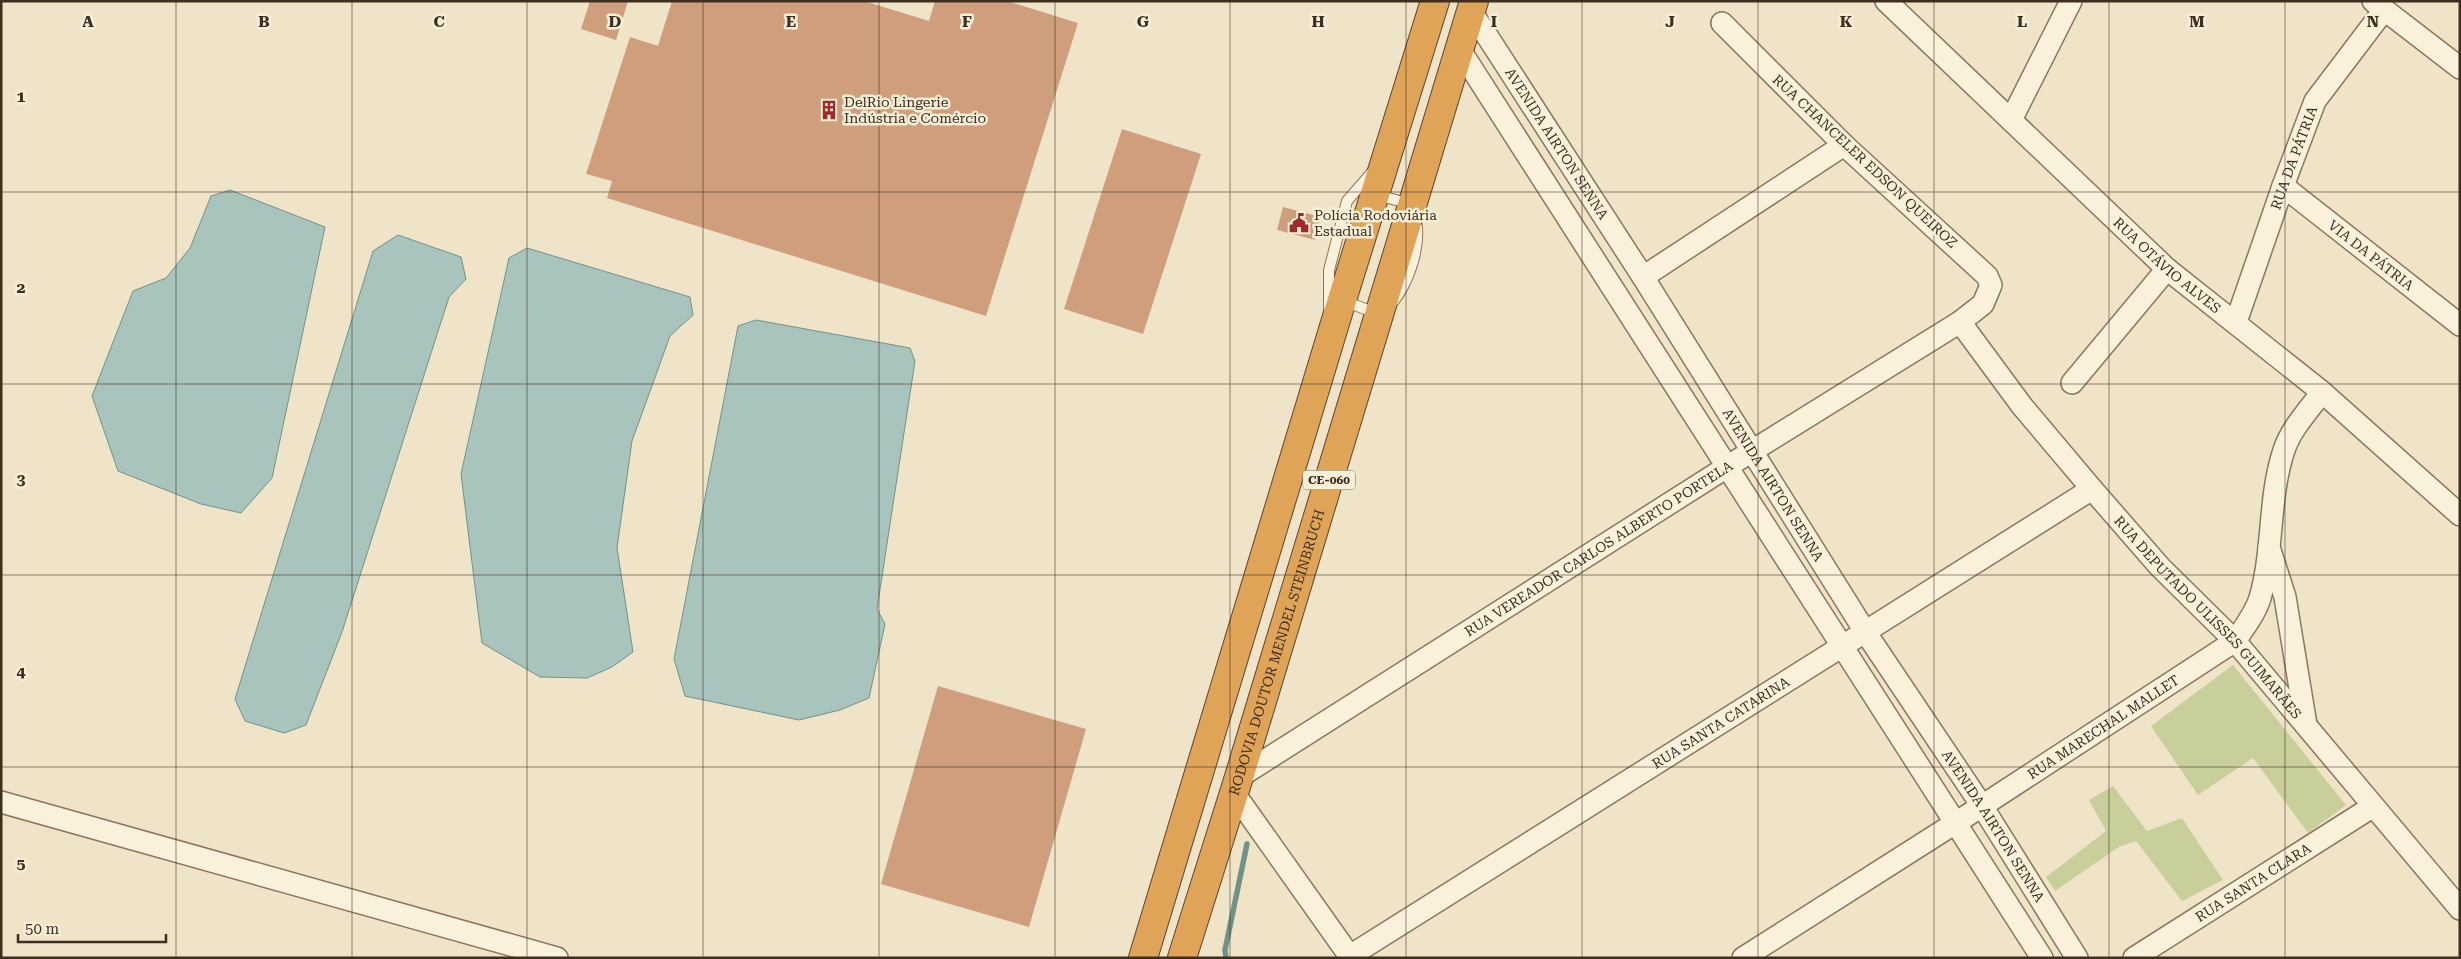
<svg xmlns="http://www.w3.org/2000/svg" width="2461" height="959" viewBox="0 0 2461 959" font-family="'Roboto Serif',serif">
<rect width="100%" height="100%" fill="#f0e4c8"/>
<path fill="#c9cf9b" d="M2233,665L2346,805L2308,833L2253,758L2198,795L2151,726Z
M2113,786L2147,831L2182,818L2223,880L2182,901L2136,841L2119,847L2055,891L2046,877L2106,831L2089,800Z"/>
<path fill="#a9c4bc" stroke="#6f938a" d="M230,190L325,227L272,478L241,513L201,504L118,471L92,396L133,291L166,278L190,248L211,196Z
M398,235L461,257L466,279L449,297L342,632L306,725L284,733L245,721L235,699L373,251Z
M527,248L690,297L693,315L670,336L632,441L617,548L633,652L612,667L587,678L540,677L482,643L461,474L509,258Z
M756,320L910,348L915,361L877,609L885,624L869,698L840,710L799,720L685,696L674,659L738,326Z"/>
<g fill="none" stroke-linecap="round" stroke-linejoin="round">
<path stroke="#6f938a" stroke-width="5.5" d="M1226,958L1225,950L1247,844"/>
</g>
<path fill="#cf9f7d" d="M590,1H628L616,40L581,29Z
M672,1H864L929,21L935,1H1007L1078,23L986,316L607,198L612,181L586,174L630,37L658,46Z
M1122,129L1201,154L1143,334L1064,309Z
M1283,207L1321,217L1315,240L1277,230Z
M938,686L1086,729L1029,927L881,884Z"/>
<g fill="none" stroke-linecap="round" stroke-linejoin="round">
<defs>
<path id="lane" d="M1377,195L1411,204
M1342,300L1378,314
M1393,302C1408,283 1419,252 1417,227
M1329,308V270L1347,201L1374,170"/>
<g id="street">
<path id="s1" d="M1886,1L2167,269L2322,392L2460,515"/>
<path d="M2373,1L2460,68"/>
<path id="s2" d="M1471,11L1643,277L1866,633L1982,806L2077,958"/>
<path d="M1460,50L2042,958"/>
<path d="M2011,120L2071,1"/>
<path id="s3" d="M2283,186L2460,325"/>
<path d="M1643,277L1844,145"/>
<path id="s4" d="M1960,322L2022,406L2092,489L2160,567L2235,641L2460,909"/>
<path id="s5" d="M2236,322L2283,186L2315,101L2384,10"/>
<path d="M2072,383L2167,269"/>
<path d="M2269,547L2285,597L2306,725"/>
<path id="s6" d="M1239,777L1752,451L1960,322L1983,304L1991,285L1987,276L1844,145L1722,23"/>
<path d="M1234,793L1351,958"/>
<path d="M1,802L557,958"/>
<path id="s7" d="M1350,956L2092,489"/>
<path id="s8" d="M1743,958L1982,806L2235,641C2244,628 2255,614 2260,598C2274,550 2268,498 2284,450C2291,429 2308,411 2322,392"/>
<path id="s9" d="M2134,958L2372,807"/>
</g>
<g id="highway">
<path d="M1143,958L1342,300L1435,1"/>
<path id="s10" d="M1182,958L1239,777L1474,1"/>
</g>
</defs>
<use href="#lane" stroke="#8d765c" stroke-width="12"/>
<use href="#street" stroke="#8d765c" stroke-width="24"/>
<use href="#highway" stroke="#5b4430" stroke-width="30"/>
<use href="#lane" stroke="#faf1dc" stroke-width="10"/>
<use href="#street" stroke="#faf1dc" stroke-width="21"/>
<use href="#highway" stroke="#e0a458" stroke-width="28"/>
</g>
<path fill="none" stroke="#3d2e20" stroke-width="1" stroke-opacity="0.55" d="M176,1V958M352,1V958M527,1V958M703,1V958M879,1V958M1055,1V958M1230,1V958M1406,1V958M1582,1V958M1758,1V958M1934,1V958M2109,1V958M2285,1V958M1,192H2460M1,384H2460M1,575H2460M1,767H2460"/>
<defs>
<symbol id="building-bare" viewBox="-9 -9 18 18"><path d="M-4-6H4V6H1V3H-1V6H-4ZM-2.5-4.3h1.7v1.8h-1.7ZM.8-4.3h1.7v1.8H.8ZM-2.5-1h1.7V.8h-1.7ZM.8-1h1.7V.8H.8Z" fill="#9e2a2b" stroke="#f7eed8" stroke-width="2.5" paint-order="stroke"/></symbol>
<symbol id="civic-bare" viewBox="-9 -9 18 18"><path d="M-.6-6.5H3V-4.5H.6V-3L4-1V1h2V6H-6V1h2V-1L-.6-3ZM-1.2 2.5V6h2.4V2.5Z" fill="#9e2a2b" stroke="#f7eed8" stroke-width="2.5" paint-order="stroke"/></symbol>
</defs>
<g fill-rule="evenodd">
<use href="#building-bare" x="815" y="96" width="28" height="28"/>
<use href="#civic-bare" x="1285" y="209" width="28" height="28"/>
</g>
<g text-anchor="middle" stroke-width="5" stroke-linejoin="round" paint-order="stroke">
<rect fill="#f7eed8" stroke="#756857" stroke-width="1" x="1303" y="470.5" width="52" height="19" rx="4"/>
<g font-size="12" font-weight="bold" fill="#3d2e20">
<text x="1329" y="484">CE-060</text>
</g>
<g font-size="14" fill="#3d2e20" stroke="#f7eed8" text-anchor="start">
<text x="844" y="107">DelRio Lingerie<tspan x="844" dy="16">Indústria e Comércio</tspan></text>
<text x="1314" y="220">Polícia Rodoviária<tspan x="1314" dy="16">Estadual</tspan></text>
</g>
<g font-size="14" fill="#3d2e20" stroke="#f7eed8">
<text dy="5" stroke="none"><textPath href="#s2" startOffset="158">AVENIDA AIRTON SENNA</textPath></text>
<text dy="5" stroke="none"><textPath href="#s5" startOffset="174">RUA DA PÁTRIA</textPath></text>
<text transform="translate(1865 161) rotate(43)" y="5">RUA CHANCELER EDSON QUEIROZ</text>
<text dy="5" stroke="none"><textPath href="#s3" startOffset="112">VIA DA PÁTRIA</textPath></text>
<text dy="5" stroke="none"><textPath href="#s1" startOffset="386">RUA OTÁVIO ALVES</textPath></text>
<text dy="5" stroke="none"><textPath href="#s2" startOffset="562">AVENIDA AIRTON SENNA</textPath></text>
<text dy="5" stroke="none"><textPath href="#s6" startOffset="426">RUA VEREADOR CARLOS ALBERTO PORTELA</textPath></text>
<text dy="5" stroke="none"><textPath href="#s4" startOffset="386">RUA DEPUTADO ULISSES GUIMARÃES</textPath></text>
<text dy="5" stroke="none"><textPath href="#s10" startOffset="320">RODOVIA DOUTOR MENDEL STEINBRUCH</textPath></text>
<text dy="5" stroke="none"><textPath href="#s7" startOffset="438">RUA SANTA CATARINA</textPath></text>
<text dy="5" stroke="none"><textPath href="#s8" startOffset="428">RUA MARECHAL MALLET</textPath></text>
<text dy="5" stroke="none"><textPath href="#s2" startOffset="968">AVENIDA AIRTON SENNA</textPath></text>
<text dy="5" stroke="none"><textPath href="#s9" startOffset="141">RUA SANTA CLARA</textPath></text>
</g>
</g>
<g font-size="16" text-anchor="middle" font-weight="bold" fill="#3d2e20" stroke="#f7eed8" stroke-width="5" stroke-linejoin="round" paint-order="stroke">
<text x="88" y="27">A</text>
<text x="264" y="27">B</text>
<text x="439" y="27">C</text>
<text x="615" y="27">D</text>
<text x="791" y="27">E</text>
<text x="967" y="27">F</text>
<text x="1143" y="27">G</text>
<text x="1318" y="27">H</text>
<text x="1494" y="27">I</text>
<text x="1670" y="27">J</text>
<text x="1846" y="27">K</text>
<text x="2022" y="27">L</text>
<text x="2197" y="27">M</text>
<text x="2373" y="27">N</text>
<text x="21" y="102">1</text>
<text x="21" y="293">2</text>
<text x="21" y="485">3</text>
<text x="21" y="677">4</text>
<text x="21" y="869">5</text>
</g>
<rect width="2461" height="959" fill="none" stroke="#3d2e20" stroke-width="5"/>
<path d="M18 934v8h148v-8" fill="none" stroke="#3d2e20" stroke-width="2.5"/>
<text x="25" y="934" font-size="15" fill="#3d2e20" stroke="#f7eed8" stroke-width="4" paint-order="stroke">50 m</text>
</svg>
